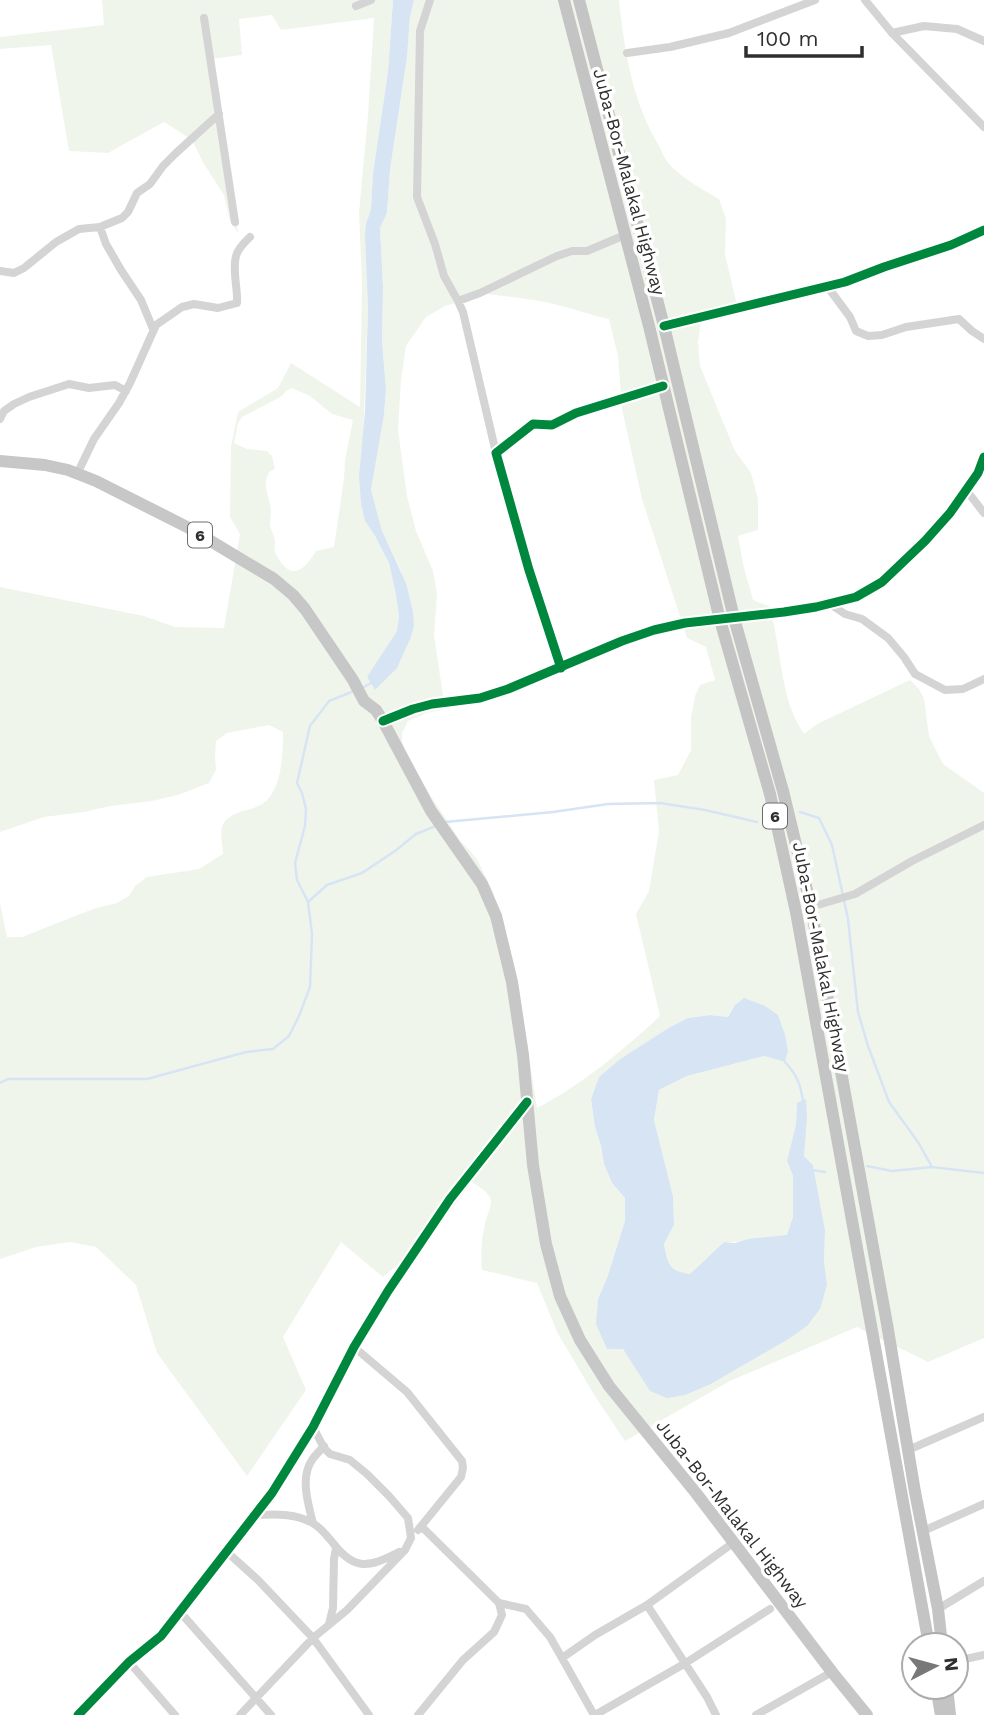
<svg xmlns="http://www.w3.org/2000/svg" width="984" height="1715" viewBox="0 0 984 1715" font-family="'Work Sans',sans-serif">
<rect width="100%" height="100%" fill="#fff"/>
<path fill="#f0f5ec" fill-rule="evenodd" d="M102,0H393L388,72L373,173L371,209L366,224L368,306L363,444L365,521L375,536L389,563L396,595L399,617L398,631L367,677L375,690L413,612L402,573L382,532L371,490L384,415L386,389L382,341L383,286L380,228L387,213L390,170L407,57L410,17L414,0H619C624,50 633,103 659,146C662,152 665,160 670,165C683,179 702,189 719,199L726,219L725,254L737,305L702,317L698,342L700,366L735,451L751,473L758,499V530L738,536L743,564L753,600L769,606C782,647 779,698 804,734L817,724L910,680L919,689L924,699L929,736L943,764L984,793V1338L928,1362L857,1327L730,1381L625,1441L595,1396L558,1334L537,1283L482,1270C481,1256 481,1243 484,1229C488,1202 503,1202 472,1182L431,1237L383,1277L341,1242L283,1337L306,1390L247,1476L157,1353L136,1285L96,1247L70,1242L36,1247L0,1259V903L7,937H22L93,909L117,903L129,896L135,886L147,877L199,869L223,854C223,846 220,834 222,827C229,808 255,813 267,800C282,785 283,752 283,732L269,725L227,733L216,741L215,755L216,770L209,783L178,795L152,801L110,806L84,812L44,817L0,832V587L144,616L175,627L224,628L240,534L230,517L231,446L238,412L278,388L291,363L360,407L362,284L359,213L368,115L374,18L281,30L272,15L239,19L242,55L211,59L238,233L230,221L224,195L204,164L192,140L164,122L108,153L69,151L51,45L0,49V37L104,25ZM486,294C511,297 537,299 562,306C578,310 593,316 609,319L618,356L622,409L642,499L687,638L706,647L715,680L700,685L695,696L691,718V750L678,775L654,780L659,831L649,891L636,914L660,1016C625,1049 580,1086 537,1108L519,990L493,892L477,859L460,840L432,798L409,759L402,742V733L408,721L427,713L445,709L434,635L437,594L433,571L416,531L407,496L398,430L401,381L406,346L426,317L445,306ZM292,388L310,396L332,414L353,420L345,460L344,478L334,547L316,551C307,566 294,582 280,561C279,559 276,555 275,552C274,548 275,544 275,541C274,535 271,530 270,525C270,520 271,514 271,509C269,495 262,486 269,472L275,469L272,456L267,451L247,449L234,443L238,423L242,417L282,396L286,391ZM735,1005L785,1062L764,1056L687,1076L659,1090L654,1120L673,1196L674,1225L664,1244C668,1264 667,1271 690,1274L724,1242C745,1243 766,1237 787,1236L793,1218V1176L787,1161L796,1124L797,1103L805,1138L804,1156L813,1165L825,1230L824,1261L827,1285L787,1340L711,1384L635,1367L623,1349L598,1299L607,1278L625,1221V1198L612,1183L604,1164L601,1146L595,1127L591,1099L599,1077L620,1059L670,1027L688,1018L710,1015L728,1017Z"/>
<path fill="#d7e4f4" d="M393,0H414L410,17L407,57L390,170L387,213L380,228L383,286L382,341L386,389L384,415L371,490L382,531L406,583L413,612L414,626L411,637L397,668L375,690L367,677L397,631L399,617L396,595L389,563L375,536L365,521L361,503L359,476L365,411L368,306L365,236L366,224L371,209L373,173L388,72Z
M744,998L765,1006L778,1015L785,1035L788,1051L785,1062L764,1056L687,1076L659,1090L654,1120L673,1196L674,1225L664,1244C668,1264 668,1271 690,1274L724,1242L735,1243L748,1239L787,1235L793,1217V1176L787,1161L796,1124L797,1103L806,1099L807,1117L804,1156L813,1165L825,1230L824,1261L827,1285L820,1309L807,1326L787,1340L711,1384L685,1395L667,1398L650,1391L623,1349H607L596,1324L598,1299L607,1278L625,1221V1198L612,1183L604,1164L601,1146L595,1127L591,1099L599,1077L620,1059L670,1027L688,1018L710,1015L728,1017L735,1005Z"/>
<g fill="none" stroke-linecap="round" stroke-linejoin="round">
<path stroke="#d7e4f4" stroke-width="2.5" d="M360,689L373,682
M800,812L819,818L832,845L848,919L858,1012L868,1046L889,1102L918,1142L932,1167
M445,822L553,812L608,804L660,803L705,810L757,822
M308,902L327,885L362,873L395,851L416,834L436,826
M785,1062C797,1075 801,1085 803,1102
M0,1083L8,1079H147L246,1052L273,1049L289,1036L299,1016L310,987L312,934L308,902L297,880L295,863L305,826L306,809L302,793L297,783L310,726L329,701L354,691
M867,1166L892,1171L932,1167L984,1173
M812,1170L825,1172"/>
<path stroke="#d4d4d4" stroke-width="8" d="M430,0L420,31L417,197L435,244L444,276L458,301
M865,0L892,33L984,127
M356,6L371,0
M204,18L235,222
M892,33L924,26L957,29L984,41
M627,53L670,47L729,33L815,0
M100,227L106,244L121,270L141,300L153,329
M0,271L14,273L24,268L56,242L79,229L100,227L122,218L128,212L137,193L150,184L163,166L176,153L219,114
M827,286L850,317L856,331L868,336L882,335L906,327L959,319L972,331L984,339
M664,326L845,282L884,267L951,245L984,230
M0,419L4,411L14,404L29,397L69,384L89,388L115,385L126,391
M496,453L463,312L458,301L480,293L557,256L572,251H587L625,235
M77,474L94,439L119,403L130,383L156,325L182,307L194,304L218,308L237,303C238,288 232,271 236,256C238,248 245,242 250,237
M968,488L967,491L984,513
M830,604L845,614L862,619L888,638L904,657L915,674L945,690L963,689L984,679
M561,668L529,570L496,453L533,424L552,425L576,413L663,386
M383,721L413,709L432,704L480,698L508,689L622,641L654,630L685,623L784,612L816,607L856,597L882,582L925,541L950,513L978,473L984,457
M811,907L855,894L912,861L984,825
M354,1347L407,1392L462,1461L463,1468L461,1477L418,1530
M908,1450L984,1417
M255,1515C274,1514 297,1513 314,1524C322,1529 327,1536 333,1543C355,1572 370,1567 399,1552
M313,1523C308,1504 300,1477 312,1460C315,1455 320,1451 324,1446
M923,1531L984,1504
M227,1552L258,1580L313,1638L369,1715
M499,1603L526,1609L550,1637L562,1658
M647,1605L707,1697L716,1715
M938,1609L984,1581
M180,1612L271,1715
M329,1624L333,1608L334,1559L336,1548
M956,1661L984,1655
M129,1662L175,1715
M240,1715L313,1638L347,1610L405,1550L411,1538L408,1518L389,1496L367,1474L350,1460L330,1454L324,1448L313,1427
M418,1715L463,1660L494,1632L502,1615L499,1603L421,1526
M594,1715L562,1658L595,1635L647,1605L733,1543
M595,1715L684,1664L770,1609
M756,1715L832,1672"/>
<path stroke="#d4d4d4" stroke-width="10" d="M78,1715L129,1662L161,1636L272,1493L313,1427L354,1347L388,1291L450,1199L527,1102"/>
<path stroke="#c7c7c7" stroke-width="12" d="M0,461L45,465L68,470L96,481L189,528L274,579L293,595L305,609L353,680L364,701L376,710L383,721L431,811L482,884L496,916L512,982L523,1055L533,1165L546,1244L560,1296L580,1340L609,1386L696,1493L832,1672L867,1715"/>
<path stroke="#c4c4c4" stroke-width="12" d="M564,0L649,326L720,620L770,794L796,912L822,1055L929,1645
M579,0L664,326L734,618L783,791L811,907L887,1324L915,1492L938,1609L942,1645
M936,1687L941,1715
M947,1687L950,1715"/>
<defs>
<path id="cycleway" d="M664,326L845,282L884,267L951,245L984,230
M561,668L529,570L496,453L533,424L552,425L576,413L663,386
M383,721L413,709L432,704L480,698L508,689L622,641L654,630L685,623L784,612L816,607L856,597L882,582L925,541L950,513L978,473L984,457
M78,1715L129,1662L161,1636L272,1493L313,1427L354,1347L388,1291L450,1199L527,1102"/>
</defs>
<use href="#cycleway" stroke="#fff" stroke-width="13"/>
<use href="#cycleway" stroke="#00873e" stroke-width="9"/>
</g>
<g text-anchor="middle" stroke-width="7" stroke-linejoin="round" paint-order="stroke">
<g fill="#fff" stroke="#6d6d6d" stroke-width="2">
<rect x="188" y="522.5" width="24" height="25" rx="5"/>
<rect x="763" y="803.5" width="24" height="25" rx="5"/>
</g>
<g font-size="16" font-weight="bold" fill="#2f2f2f">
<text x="200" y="541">6</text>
<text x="775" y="822">6</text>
</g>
<g font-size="18" fill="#2f2f2f" stroke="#fff">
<text transform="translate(629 182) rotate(75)" y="6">Juba-Bor-Malakal Highway</text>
<text transform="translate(821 957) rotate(79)" y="6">Juba-Bor-Malakal Highway</text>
<text transform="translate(732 1514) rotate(52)" y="6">Juba-Bor-Malakal Highway</text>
</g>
</g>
<g transform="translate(935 1666) rotate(84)"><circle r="33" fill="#ffffff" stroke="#acacac" stroke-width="2"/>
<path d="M0-5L12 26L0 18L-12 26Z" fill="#787878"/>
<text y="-10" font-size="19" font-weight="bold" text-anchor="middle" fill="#2f2f2f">N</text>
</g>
<path d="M746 46v10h116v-10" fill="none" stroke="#2f2f2f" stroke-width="3.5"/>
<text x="757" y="46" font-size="21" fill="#2f2f2f" stroke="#ffffff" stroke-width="5" paint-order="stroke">100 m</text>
</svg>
